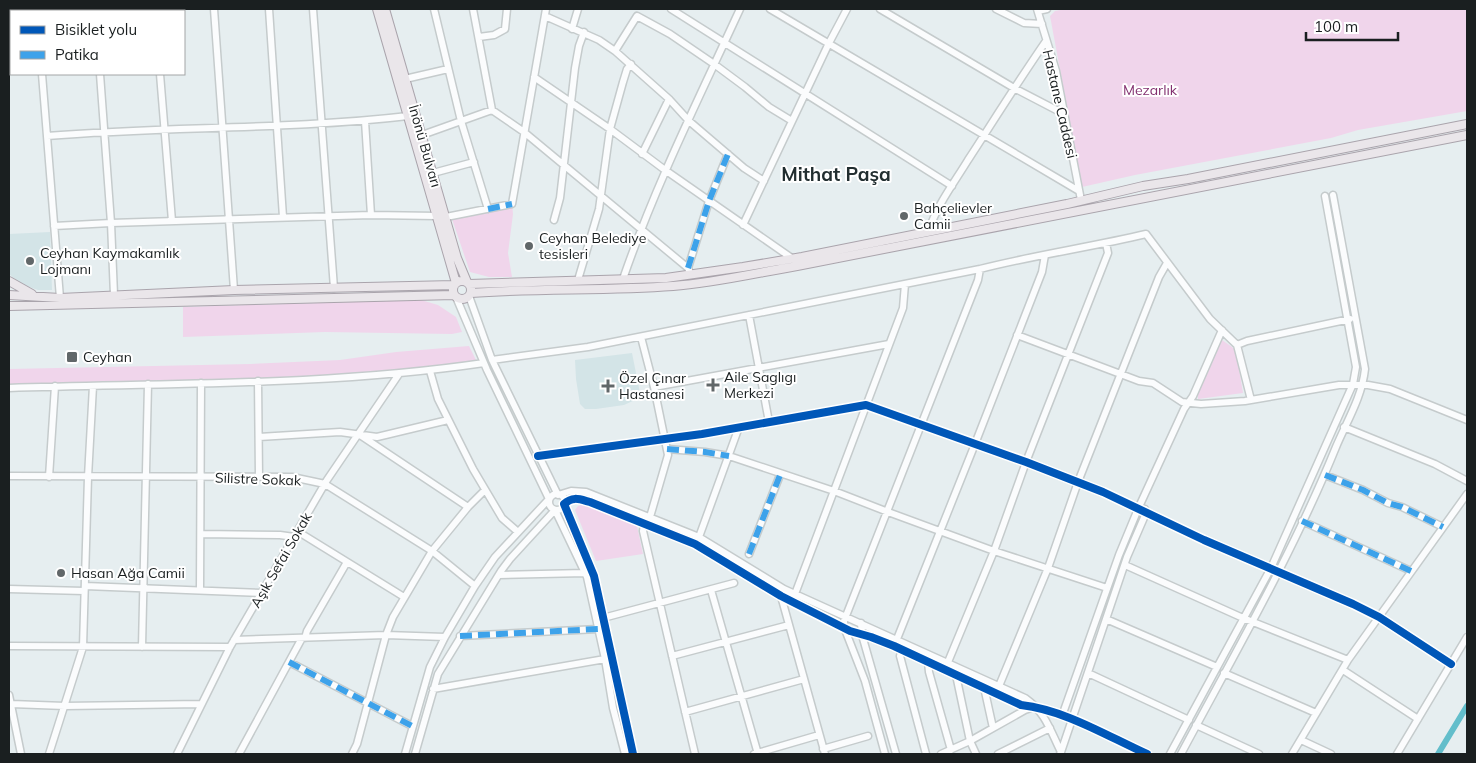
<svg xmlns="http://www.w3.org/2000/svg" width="1476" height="763" viewBox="0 0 1476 763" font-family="Mulish,sans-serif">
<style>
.built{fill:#d3e4e7}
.green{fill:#f0d5eb}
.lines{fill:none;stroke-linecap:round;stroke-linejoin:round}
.canal{stroke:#63becb;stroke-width:6}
.minor-casing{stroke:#c5cbcc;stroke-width:9}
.major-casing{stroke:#aaa4ac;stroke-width:10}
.minor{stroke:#fbfcfd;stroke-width:6}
.major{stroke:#eae6ea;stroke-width:8}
.quiet{stroke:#3da2ea;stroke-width:6;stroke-dasharray:12 6;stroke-linecap:butt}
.cycleway-casing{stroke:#fff;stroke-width:11}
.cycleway{stroke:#0057b8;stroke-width:8}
.poi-dot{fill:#616769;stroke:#fff;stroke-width:2}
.labels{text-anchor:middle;stroke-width:4;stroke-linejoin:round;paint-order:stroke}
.park-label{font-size:14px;fill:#82306f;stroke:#fff}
.street-label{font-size:14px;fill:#1a1f20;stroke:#fff}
.poi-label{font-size:14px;fill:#1a1f20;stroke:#fff;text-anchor:start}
.district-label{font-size:19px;font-weight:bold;fill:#222e30;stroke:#fff}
</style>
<rect width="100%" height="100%" fill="#e6eef0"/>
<!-- built -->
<path class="built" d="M50,232L52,290H38L21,284L9,274V234Z
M632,353L640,393L635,400L624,405L596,409H585L580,404L576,379L575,360Z"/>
<!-- green -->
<path class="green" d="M1065,9H1467V111L1358,130L1331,138L1135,175L1082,187L1050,16L1055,11Z
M512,204L513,214L508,253L512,277H489L470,272L452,219Z
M421,300L438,305L456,317L462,332L452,334L325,332L183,337V307Z
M1222,340L1232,347L1236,351L1243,393L1198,399V394Z
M469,346L477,362L475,365L297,380L9,388V369L250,364L340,360L396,352Z
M581,505L589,507L637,526L643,554L596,561L575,510L578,506Z"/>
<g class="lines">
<!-- canal -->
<path class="canal" d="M1438,754L1467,706"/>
<defs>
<path id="minor" d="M37,9V11
M95,9L96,11
M155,9V11
M214,9L234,290
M269,9L283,217
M313,9L334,288
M434,9L461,121L488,209
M473,9L492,110
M671,9L952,186
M770,9L1079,191
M880,9L1014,88L1064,114
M996,9L1024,23L1042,24
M1037,9L1056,71L1081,200
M1038,11L1047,9
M545,16L599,40L615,51L669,99L689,121L744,168L764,181
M572,29L578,9
M479,37L494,35L505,29L507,9
M615,51L637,16L670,34L714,64L745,87L769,107L792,121
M42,74L60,298
M100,74L111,223L114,295
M160,74L172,221
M534,77L610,129L665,170L793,259
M405,79L448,69
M365,121L371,215
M422,135L492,110L524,132L688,268L691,275
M47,136C167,126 288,130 408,116
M642,154L669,99
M433,173L474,162
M446,217L512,204L546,9
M554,220L560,198L575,68L579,46L584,32
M743,225L829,43L847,9
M54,226L111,223L371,215L437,216
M929,230C937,205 954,183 968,160C994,120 1019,80 1046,41
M688,268L709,201L728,154
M623,279C655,186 699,98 740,9
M578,280L599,209L610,129L623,82L627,69L631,64
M469,296L492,360L558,495L571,491L586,492L699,537L784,589L1025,698C1046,713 1050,730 1061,752L1060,754
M749,315L769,422
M1017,335L1139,381L1153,383L1182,402L1201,404L1245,401L1339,385H1368L1390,389L1467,420
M641,337L654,387L668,455L650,517
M1237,345L1247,341L1350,319
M492,360L588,347L980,269C1035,255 1091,247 1146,234L1210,319L1237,345L1251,400
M430,371L438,399L473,469L502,518L518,532
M258,381L259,477
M654,387L889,344
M9,388C167,383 327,386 484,363
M1344,427L1435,464L1467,481
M360,435L468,507
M259,437L340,432L377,437L448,420
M667,449L705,452L729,456L834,491L888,512L994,551L1107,588
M538,456L702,434L866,405L1026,462L1103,492L1204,540L1353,604L1379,617L1451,664
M1325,475L1363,490L1388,503L1402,507L1443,527
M9,476L292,477L325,484L432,551L475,586
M49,477L55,386
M549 502a8 8 0 1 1 16 0a8 8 0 1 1-16 0Z
M1302,521L1411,571
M644,524L643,531L695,754
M297,531L404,597
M201,534L280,535L294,537
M699,537L739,427
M749,554L780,475
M1125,565L1243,618L1348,660
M499,575L585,573
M85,586L262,593
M9,589L84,591
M200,590L201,383
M711,590L758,754
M795,594L903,308L905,284
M781,596L825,754
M603,618L734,583
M1106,619L1217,667
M861,623L862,635L896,754
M460,636L598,629
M305,638L307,631L347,562
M897,639L975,444L1042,272L1045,255
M234,640L386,635L445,637
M9,646L230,647
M142,647L148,384
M902,650L900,656L926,754
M672,656L789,625
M289,662L412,726
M928,662L929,672L951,750
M948,662L994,551L1026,462L1108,253L1106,243
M1343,670L1418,719
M1088,673L1189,720
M1224,673L1316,713
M956,675L970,741L976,754
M999,686L1048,568L1078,482L1159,277L1167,263
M984,687L993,728
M433,689L605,659
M9,695L21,754
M11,704L65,706L201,704
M685,712L804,679
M1062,716L1119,555L1138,509L1184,409L1193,396L1222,330
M1196,725L1259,754
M1301,740L1331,754
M823,749L868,736
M1061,752L1127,557L1146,513L1145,509
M49,754L83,647L88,477L93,386
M177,754L230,647L327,480L399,374
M239,754L302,638
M352,754L357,744L386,635L393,617L432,551L468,507L485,490
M405,754L430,667L445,637L475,586L495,557L549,499L487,370L456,297
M415,754L438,674L501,571L510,559L555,510L587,577L605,659L613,708L625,754
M633,754L594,576L564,504C573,496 579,499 590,502L695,544L781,596L850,631L871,637L894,646L1021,705C1065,710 1107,736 1147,754
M754,754L819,735
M885,754L865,681L844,627V621L978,280L980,269
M941,754L970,741L1025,710L1031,708
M998,754L1050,728
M1170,754L1271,568L1353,384L1356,367L1325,196
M1181,754C1235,653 1293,553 1336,447C1347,421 1362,397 1365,369L1333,195
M1292,754L1348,660L1467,494
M1397,754L1467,637"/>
<path id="major" d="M377,9L456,283
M385,9L457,258L467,282
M453 290a9 9 0 1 1 18 0a9 9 0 1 1-18 0Z
M9,281L32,294
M469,284L666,278L743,267L802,257L1067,204L1143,186L1188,179L1467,124
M471,293C538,288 605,291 673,286C714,283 756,273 797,266L1467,135
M9,295L60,298L234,290L454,285
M9,306L454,295"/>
</defs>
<!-- minor casing -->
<use href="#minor" class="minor-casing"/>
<!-- major casing -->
<use href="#major" class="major-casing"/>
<!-- minor -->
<use href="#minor" class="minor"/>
<!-- major -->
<use href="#major" class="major"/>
<!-- quiet -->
<path class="quiet" d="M488,209L512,204
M688,268L709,201L728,154
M667,449L705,452L729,456
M1325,475L1363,490L1388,503L1402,507L1443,527
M1302,521L1411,571
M749,554L780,475
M460,636L598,629
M289,662L412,726"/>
<defs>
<path id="cycleway" d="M538,456L702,434L866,405L1026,462L1103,492L1204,540L1353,604L1379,617L1451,664
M633,754L594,576L564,504C573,496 579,499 590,502L695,544L781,596L850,631L871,637L894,646L1021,705C1065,710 1107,736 1147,754"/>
</defs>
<!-- cycleway casing -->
<use href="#cycleway" class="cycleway-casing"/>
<!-- cycleway -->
<use href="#cycleway" class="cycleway"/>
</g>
<!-- markers -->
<g class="poi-dot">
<circle cx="904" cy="216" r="5"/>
<circle cx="529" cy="246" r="5"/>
<circle cx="30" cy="261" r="5"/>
<rect x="66" y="351" width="12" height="12" rx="2.5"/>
<path d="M710.5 377.5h5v5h5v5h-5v5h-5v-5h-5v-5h5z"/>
<path d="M605.5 378.5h5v5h5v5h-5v5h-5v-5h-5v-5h5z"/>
<circle cx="61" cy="573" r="5"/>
</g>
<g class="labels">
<!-- park labels -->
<g class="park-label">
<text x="1150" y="95">Mezarlık</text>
</g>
<!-- street labels -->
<g class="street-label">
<text transform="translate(1060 104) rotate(77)" y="5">Hastane Caddesi</text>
<text transform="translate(425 146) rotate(74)" y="5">İnönü Bulvarı</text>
<text transform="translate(258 479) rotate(2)" y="5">Silistre Sokak</text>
<text transform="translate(281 560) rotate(-60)" y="5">Aşık Sefai Sokak</text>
</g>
<!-- poi labels -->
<g class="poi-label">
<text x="914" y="213">Bahçelievler<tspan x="914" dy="16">Camii</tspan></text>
<text x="539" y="243">Ceyhan Belediye<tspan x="539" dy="16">tesisleri</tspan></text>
<text x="40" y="258">Ceyhan Kaymakamlık<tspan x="40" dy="16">Lojmanı</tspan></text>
<text x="83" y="362">Ceyhan</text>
<text x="724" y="382">Aile Saglıgı<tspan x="724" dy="16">Merkezi</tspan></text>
<text x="619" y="383">Özel Çınar<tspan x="619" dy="16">Hastanesi</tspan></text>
<text x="71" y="578">Hasan Ağa Camii</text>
</g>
<!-- district labels -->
<g class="district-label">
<text x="836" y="181">Mithat Paşa</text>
</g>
</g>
<!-- border -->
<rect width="1476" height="763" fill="none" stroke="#1a1f20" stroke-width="20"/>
<!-- legend -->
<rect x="10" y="10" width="175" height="65" fill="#ffffff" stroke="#a3a5a6"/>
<rect x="20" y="26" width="25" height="8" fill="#0057b8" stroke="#a3a5a6"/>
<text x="55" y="35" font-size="15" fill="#1a1f20">Bisiklet yolu</text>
<rect x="20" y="51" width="25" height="8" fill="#3da2ea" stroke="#a3a5a6"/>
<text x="55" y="60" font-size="15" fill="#1a1f20">Patika</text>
<!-- scale -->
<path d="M1306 32v8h92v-8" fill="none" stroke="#1a1f20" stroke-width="2.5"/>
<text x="1314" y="32" font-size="15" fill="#1a1f20" stroke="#ffffff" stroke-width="4" paint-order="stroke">100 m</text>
</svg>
